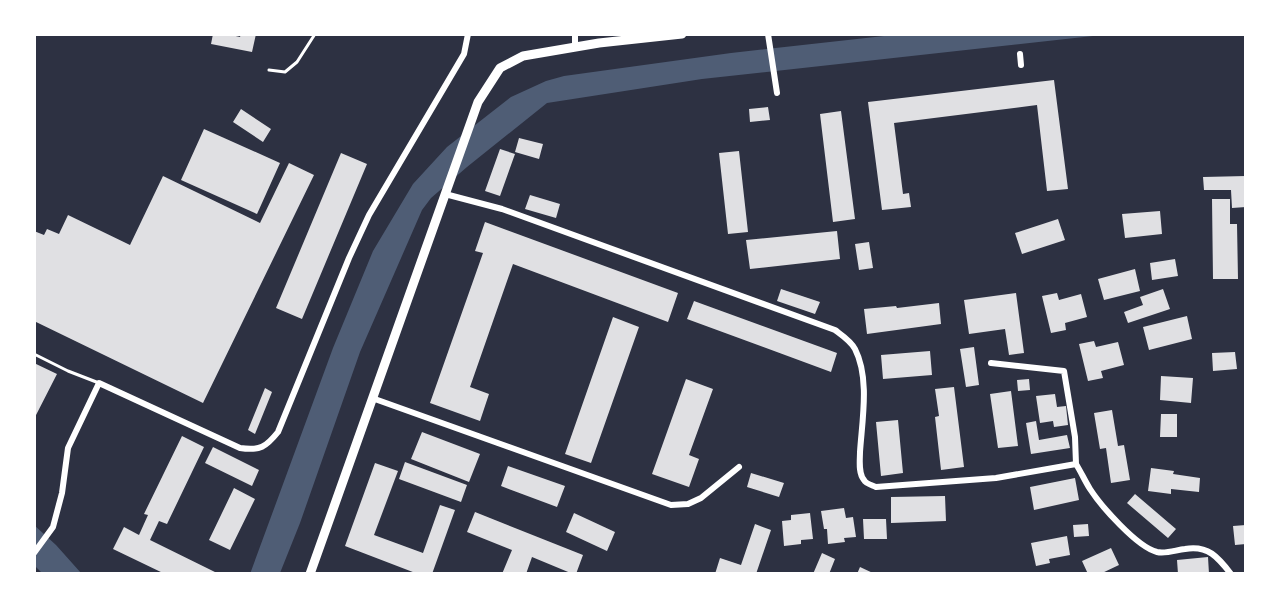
<svg xmlns="http://www.w3.org/2000/svg" width="1280" height="608" viewBox="0 0 1280 608" font-family="'Public Sans',sans-serif">
<style>
.water{fill:#4f5d75}
.building{fill:#e0e0e3}
.lines{fill:none;stroke-linecap:round;stroke-linejoin:round}
.service{stroke:#fff;stroke-width:3}
.minor{stroke:#fff;stroke-width:6}
.secondary{stroke:#fff;stroke-width:9}
</style>
<rect width="100%" height="100%" fill="#2d3142"/>
<!-- water -->
<path class="water" d="M893,35H1102L702,79L547,103L467,167L431,198L422,210L360,352L300,523L280,573L250,574L333,348L373,251L413,184L447,147L511,97L546,81L564,76L731,53Z
M34,525L56,545L81,573H42L35,566Z"/>
<!-- building -->
<path class="building" d="M213,34H227L240,37L241,34H256L252,52L211,44Z
M1054,80L1068,189L1047,191L1037,105L894,123L903,194L909,193L911,207L882,210L868,102Z
M768,107L770,120L750,122L749,109Z
M241,109L271,129L263,142L233,122Z
M841,111L855,219L833,222L820,114Z
M204,129L280,163L257,214L181,180Z
M519,138L543,144L539,159L515,152Z
M500,149L515,154L500,196L485,191Z
M739,151L748,232L728,234L719,153Z
M341,153L367,164L302,319L276,308Z
M289,163L314,175L203,403L34,321V231L44,235L47,229L59,234L68,215L130,245L163,176L260,223Z
M1246,176V207L1232,208L1231,190H1204L1203,177Z
M530,195L560,204L556,218L525,209Z
M1212,199H1230V224H1237L1238,279H1213Z
M1160,211L1162,234L1125,238L1122,214Z
M1058,219L1065,240L1022,254L1015,233Z
M485,222L678,293L668,322L513,264L470,387L489,394L480,421L430,403L483,253L475,251Z
M837,231L840,259L750,269L746,240Z
M869,242L873,268L859,270L855,244Z
M1175,259L1178,276L1152,280L1150,263Z
M1135,269L1140,291L1104,300L1098,279Z
M781,289L820,302L815,314L777,301Z
M1163,289L1170,309L1128,323L1124,312L1143,305L1140,297Z
M1016,293L1024,353L1009,355L1005,329L969,334L964,300Z
M1057,293L1059,300L1081,294L1087,317L1065,323L1066,330L1051,333L1042,296Z
M694,301L837,353L831,372L687,319Z
M939,303L941,324L867,334L864,309L896,306L897,308Z
M1187,316L1192,339L1149,350L1143,327Z
M613,317L639,327L591,463L565,454Z
M1094,341L1096,347L1118,342L1124,365L1101,371L1103,378L1088,381L1079,344Z
M974,347L979,385L966,387L960,349Z
M930,351L932,375L883,379L881,355Z
M1235,352L1237,369L1213,371L1212,353Z
M34,363L57,374L34,419Z
M1161,376L1193,378L1191,403L1160,400Z
M686,379L713,389L689,455L699,459L689,487L652,474Z
M1029,379L1030,390L1018,391L1017,380Z
M954,387L964,467L941,470L935,417L939,416L935,389Z
M265,388L272,392L255,434L248,430Z
M1011,391L1018,446L998,448L990,394Z
M1055,394L1057,407L1066,406L1068,425L1054,427L1053,421L1040,423L1036,396Z
M1112,410L1118,446L1124,445L1130,480L1111,483L1106,448L1100,449L1094,413Z
M1161,414H1177V437H1160Z
M898,420L903,473L881,476L876,422Z
M1036,421L1039,440L1067,435L1070,448L1031,454L1026,423Z
M422,432L480,454L469,482L411,459Z
M182,436L204,447L167,524L159,521L150,540L219,574H165L113,549L124,527L139,535L148,515L144,514Z
M213,447L259,470L252,486L205,463Z
M405,462L467,485L461,502L399,479Z
M375,463L398,471L374,535L423,553L440,505L455,510L432,574H418L345,546Z
M508,466L565,486L557,507L501,486Z
M1151,468L1174,471L1173,474L1200,478L1199,492L1171,489V494L1148,491Z
M751,473L784,483L779,497L747,487Z
M1075,478L1079,500L1034,510L1030,487Z
M234,488L255,499L230,550L209,540Z
M1135,494L1176,529L1168,538L1127,503Z
M945,496L946,521L891,523V497Z
M844,508L846,518L853,517L856,537L844,538L845,542L828,544L827,529H824L821,511Z
M475,512L583,555L576,574H573L532,557L526,574H502L512,550L467,532Z
M574,513L615,532L607,551L566,532Z
M810,513L813,539L801,540V544L784,546L782,521L791,520V515Z
M863,519H886L887,539H864Z
M755,524L771,530L756,574H715L720,558L741,565Z
M1088,524L1089,536L1074,537L1073,525Z
M1246,525V544L1235,545L1233,526Z
M1067,536L1070,555L1049,559L1050,563L1036,566L1031,543Z
M1111,548L1119,565L1100,574H1088L1082,561Z
M822,553L835,559L829,574H813Z
M1208,557L1209,574H1178L1177,560Z
M860,567L875,574H857Z"/>
<g class="lines">
<!-- service -->
<path class="service" d="M269,70L285,72L297,62L315,34
M34,354L68,371L99,383"/>
<!-- minor -->
<path class="minor" d="M575,34V47
M768,34L777,93
M1020,54L1021,65
M445,194L502,209L835,330C843,336 851,341 855,349C870,378 862,421 860,452C860,460 858,473 864,480C866,484 872,485 876,487L996,478L1076,464C1081,472 1085,481 1090,489C1101,506 1137,547 1157,552C1166,554 1176,550 1185,549C1208,545 1218,557 1231,574
M991,363L1064,371L1075,437L1076,464
M372,398L671,505L688,504L701,498L739,467
M34,553L53,527L62,493L68,448L99,383L240,448C260,451 266,447 278,432L349,258L369,215L464,54L468,34"/>
<!-- secondary -->
<path class="secondary" d="M310,574L478,102L500,68L523,56L599,43L682,34"/>
</g>
<!-- border -->
<rect width="1280" height="608" fill="none" stroke="#ffffff" stroke-width="72"/>
</svg>
